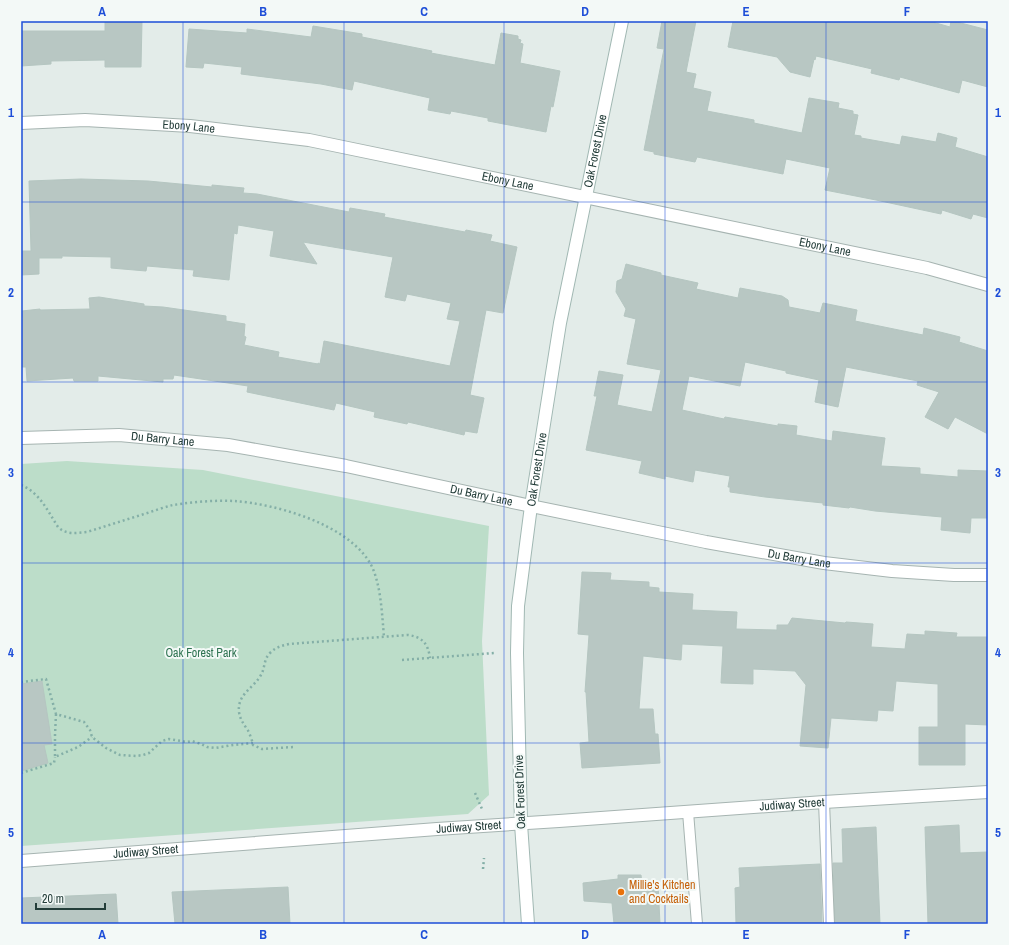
<svg xmlns="http://www.w3.org/2000/svg" width="1009" height="945" viewBox="0 0 1009 945" font-family="'Archivo Narrow',sans-serif">
<style>
.green{fill:#bcddc9}
.building{fill:#b8c7c3;stroke:#b5c6c1}
.lines{fill:none;stroke-linecap:round;stroke-linejoin:round}
.lane-casing{stroke:#a6b4b1;stroke-width:12}
.street-casing{stroke:#a6b4b1;stroke-width:14}
.secondary-casing{stroke:#a1b8b3;stroke-width:14}
.path{stroke:#84afa7;stroke-width:2.5;stroke-dasharray:2 3;stroke-linecap:butt}
.lane{stroke:#fff;stroke-width:10}
.street{stroke:#fff;stroke-width:12}
.secondary{stroke:#fff;stroke-width:12}
.grid{fill:none;stroke:#1d4ed8;stroke-width:1;stroke-opacity:0.55}
.food-dot{fill:#e8710a;stroke:#f3f9f7;stroke-width:1.5}
.labels{text-anchor:middle;stroke-width:4;stroke-linejoin:round;paint-order:stroke}
.street-label{font-size:12px;fill:#233d39;stroke:#f3f9f7}
.park-label{font-size:12px;fill:#2e7351;stroke:#f3f9f7}
.food-label{font-size:12px;fill:#c56008;stroke:#f3f9f7;text-anchor:start}
.neatline{fill:none;stroke:#1d4ed8;stroke-width:1.5}
.grid-label{font-size:13px;text-anchor:middle;font-weight:bold;fill:#1d4ed8}
</style>
<rect width="100%" height="100%" fill="#e3ece9"/>
<!-- green -->
<path class="green" d="M67,461L203,470L489,526L482,641L489,795L468,814L21,846V464Z"/>
<!-- building -->
<path class="building" d="M105,21H142L141,67H105V60L51,61V64L21,66V31H105Z
M662,21H696L686,72L696,74L693,88L711,92L707,111L754,120V123L802,133L809,98L839,103L838,108L853,111V114L858,115L854,135L861,136V138L900,145L902,136L936,142L938,133L957,138L955,147L988,157V218L973,214L971,219L942,210L941,214L876,200L825,190L830,168L786,159L783,174L697,157L695,162L654,154V152L644,150L664,49L657,48Z
M733,21H929L950,27L951,21H953L988,30V87L962,80L959,93L900,77L899,80L871,73L872,69L816,56L815,60L814,59L810,77L790,72L777,57L728,47Z
M313,26L362,34V37L432,51L431,53L495,65L501,33L518,36V39L521,40L520,43L523,44L520,63L560,71L553,107L551,106L546,132L488,121V118L451,111L450,114L428,110L430,98L354,81L352,90L321,84L241,74L242,67L204,63L203,68L186,67L189,29L247,33V29L311,37Z
M81,179L148,181L212,187V185L244,188L243,193L257,194L349,212L350,208L385,214L384,217L465,232L466,230L492,235L490,241L517,247L503,313L486,310L470,395L484,398L477,433L465,431L464,435L408,422L407,424L374,417L375,412L336,403L334,410L247,392L248,386L174,375L173,379H163V382L98,376V381H74L73,378L27,381L26,367H21V320H23L22,311L40,309V310L90,309L89,298L99,297L144,304V306L163,307L226,316V321L245,324L244,336L246,337L244,345L279,352L278,357L318,364V363L320,364L324,341L450,366L460,321L447,319L451,303L407,294L405,301L385,297L393,257L303,242L317,264L270,256L274,231L238,225L237,234L234,233L229,280L193,276L194,270L147,266L146,271L111,268V257L62,256V258H39V274L21,275V251H31L29,181Z
M626,264L661,273V275L698,283L696,289L738,298L740,288L782,296L788,300L789,307L820,313L823,303L857,310L855,321L923,335L924,328L960,337L959,342L988,351V434L955,417L948,429L925,417L939,392L917,385L918,381L846,367L838,407L815,402L819,380L786,373V371L745,362L740,386L689,376L682,410L724,419L725,417L778,426V424L797,426L796,435L832,441L833,431L885,438L881,466L920,468V474L958,477V470L988,471V518H971L970,533L941,530L942,517L875,511L850,507L849,508L823,505V503L765,497L730,492V487H728L730,476L695,470L693,482L665,476V479L639,473L642,461L586,450L597,396H594L599,371L623,375L617,405L652,412L661,370L627,364L636,319L624,316L626,309L616,292L617,281L622,279Z
M582,572L611,573L610,580L649,582V587L659,588V592L693,594L692,610L737,612L736,629L777,630V625H788L792,618L845,623L846,622L873,624L871,647L905,649L907,634L925,635V631L957,633L956,637H988V725L965,724V765H919V727H938V684L896,681L893,711L878,710L877,721L831,718L828,748L800,746L806,685L795,671L753,669V684L721,683L723,646L682,644L681,660L643,656L639,709H653L655,734H658L660,763L582,768L580,743L589,742L586,692H585L589,635L578,634Z
M42,681L52,744L44,745L48,763L21,771V684Z
M959,825L960,853L988,852V924H928L925,827Z
M876,827L880,924H835L833,863H843L842,829Z
M820,864L822,924H736L735,888L740,887L739,868Z
M618,875H641L642,884L658,883L660,924H614L612,903L584,901L583,883L618,879Z
M288,887L290,924H175L172,892Z
M116,894L118,924H21V898Z"/>
<g class="lines">
<defs>
<path id="lane" d="M824,802L829,924
M688,812L697,924"/>
<g id="street">
<path id="s1" d="M21,123L85,120L190,126L309,140L927,268L988,285"/>
<path id="s2" d="M21,438L119,435L228,445L346,466L531,506L706,542L824,563L892,571L954,575H988"/>
<path id="s3" d="M21,861L437,829L559,821L824,802L988,792"/>
</g>
<g id="secondary">
<path id="s4" d="M528,924L521,824L517,653L518,606L531,506L560,323L622,21"/>
</g>
</defs>
<!-- lane casing -->
<use href="#lane" class="lane-casing"/>
<!-- street casing -->
<use href="#street" class="street-casing"/>
<!-- secondary casing -->
<use href="#secondary" class="secondary-casing"/>
<!-- path -->
<path class="path" d="M21,485C40,493 47,510 58,527C66,535 76,533 87,532C106,526 125,520 144,514C154,511 164,507 173,505C193,502 214,500 234,501C276,504 347,524 370,563C381,582 382,615 384,637
M402,660L495,653
M21,682L46,679L56,714L84,722L90,730L92,737L106,748L120,755L136,756L143,755L149,753L162,741L169,739L187,742L192,741L201,744L207,747L215,748L233,745L253,743
M56,714L55,735V757L78,747L92,737
M293,747L262,749L253,745V743C251,739 250,733 247,729C243,723 240,719 239,712C237,693 255,688 262,673C265,666 264,659 270,653C276,647 281,646 289,644L408,635C423,637 428,644 430,658
M21,773L54,763L55,757
M475,793L482,809
M483,869L484,858"/>
<!-- lane -->
<use href="#lane" class="lane"/>
<!-- street -->
<use href="#street" class="street"/>
<!-- secondary -->
<use href="#secondary" class="secondary"/>
</g>
<!-- grid -->
<path class="grid" d="M183,21V924M344,21V924M504,21V924M665,21V924M826,21V924M21,202H988M21,382H988M21,563H988M21,743H988"/>
<!-- markers -->
<circle class="food-dot" cx="621" cy="892" r="4"/>
<g class="labels">
<!-- street labels -->
<g class="street-label">
<text dy="4" stroke="none"><textPath href="#s1" startOffset="168">Ebony Lane</textPath></text>
<text dy="4" stroke="none"><textPath href="#s4" startOffset="780">Oak Forest Drive</textPath></text>
<text dy="4" stroke="none"><textPath href="#s1" startOffset="492">Ebony Lane</textPath></text>
<text dy="4" stroke="none"><textPath href="#s1" startOffset="816">Ebony Lane</textPath></text>
<text dy="4" stroke="none"><textPath href="#s2" startOffset="142">Du Barry Lane</textPath></text>
<text dy="4" stroke="none"><textPath href="#s4" startOffset="456">Oak Forest Drive</textPath></text>
<text dy="4" stroke="none"><textPath href="#s2" startOffset="466">Du Barry Lane</textPath></text>
<text dy="4" stroke="none"><textPath href="#s2" startOffset="790">Du Barry Lane</textPath></text>
<text transform="translate(520 792) rotate(-92)" y="4">Oak Forest Drive</text>
<text dy="4" stroke="none"><textPath href="#s3" startOffset="773">Judiway Street</textPath></text>
<text dy="4" stroke="none"><textPath href="#s3" startOffset="449">Judiway Street</textPath></text>
<text dy="4" stroke="none"><textPath href="#s3" startOffset="125">Judiway Street</textPath></text>
</g>
<!-- park labels -->
<g class="park-label">
<text x="201" y="657">Oak Forest Park</text>
</g>
<!-- food labels -->
<g class="food-label">
<text x="629" y="889">Millie's Kitchen<tspan x="629" dy="14">and Cocktails</tspan></text>
</g>
</g>
<!-- border -->
<rect width="1009" height="945" fill="none" stroke="#f3f9f7" stroke-width="44"/>
<!-- scale -->
<path d="M36 903v6h69v-6" fill="none" stroke="#233d39" stroke-width="2"/>
<text x="42" y="903" font-size="12" fill="#233d39" stroke="#f3f9f7" stroke-width="3" paint-order="stroke">20 m</text>
<rect x="22" y="22" width="965" height="901" class="neatline"/>
<g class="grid-label">
<text x="102" y="16">A</text>
<text x="263" y="16">B</text>
<text x="424" y="16">C</text>
<text x="585" y="16">D</text>
<text x="746" y="16">E</text>
<text x="907" y="16">F</text>
<text x="11" y="117">1</text>
<text x="998" y="117">1</text>
<text x="11" y="297">2</text>
<text x="998" y="297">2</text>
<text x="11" y="477">3</text>
<text x="998" y="477">3</text>
<text x="11" y="657">4</text>
<text x="998" y="657">4</text>
<text x="11" y="837">5</text>
<text x="998" y="837">5</text>
<text x="102" y="939">A</text>
<text x="263" y="939">B</text>
<text x="424" y="939">C</text>
<text x="585" y="939">D</text>
<text x="746" y="939">E</text>
<text x="907" y="939">F</text>
</g>
</svg>
